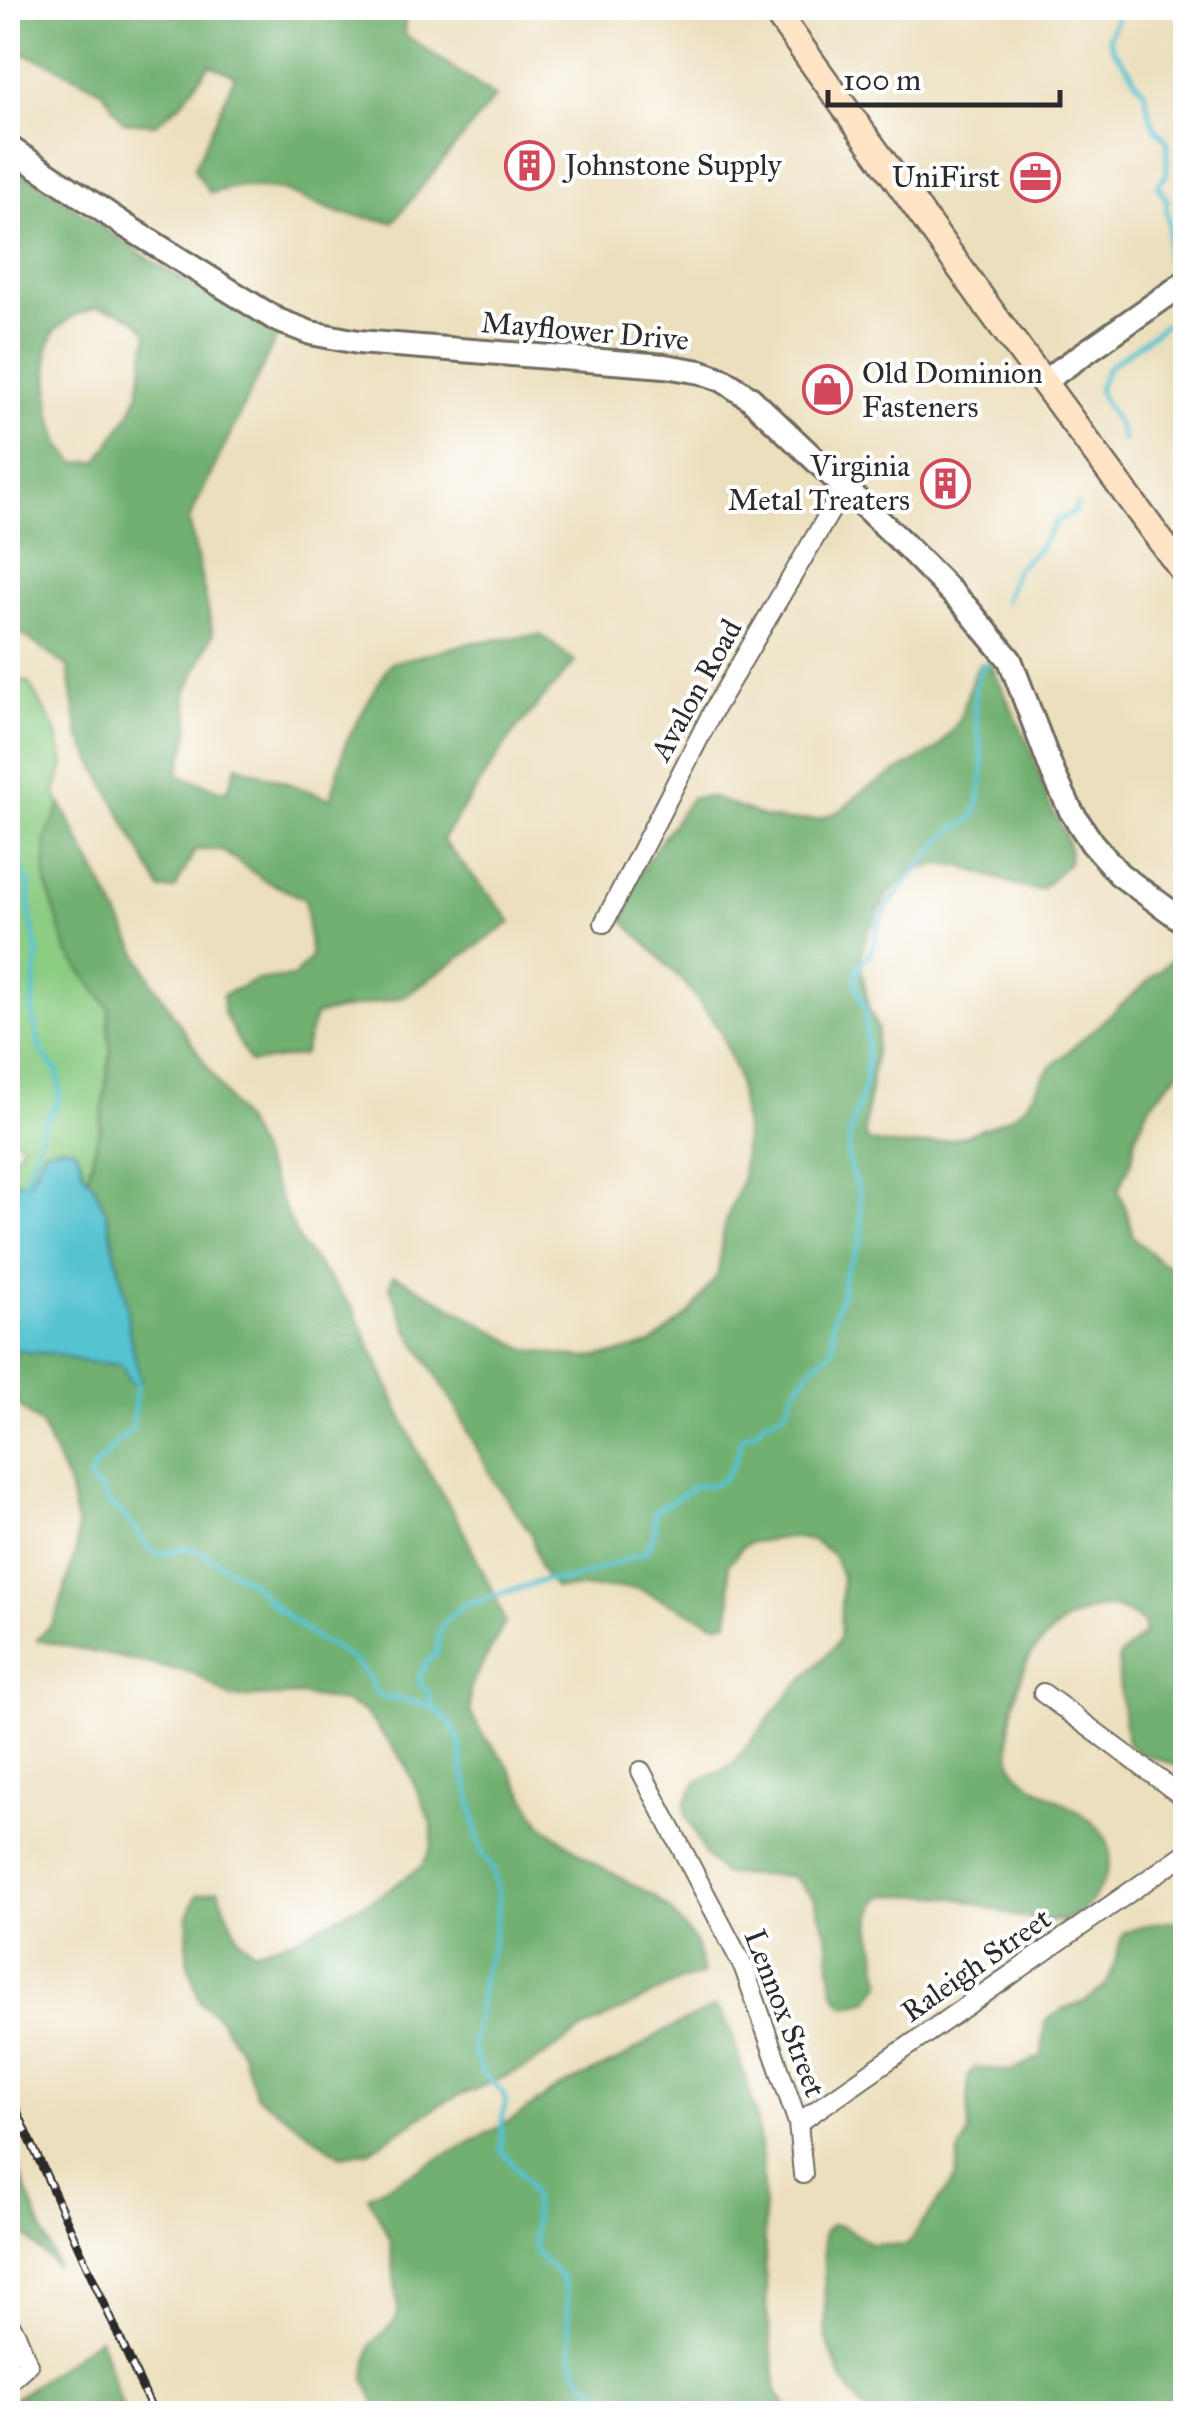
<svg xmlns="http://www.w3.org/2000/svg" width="1193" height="2421" viewBox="0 0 1193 2421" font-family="'IM FELL Great Primer',serif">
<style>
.green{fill:#8ccc83;stroke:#5c7c57;stroke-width:2.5}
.forest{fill:#71b071;stroke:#4e6e4e;stroke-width:2.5;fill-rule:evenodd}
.water{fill:#57c3d1;stroke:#41777e;stroke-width:2.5}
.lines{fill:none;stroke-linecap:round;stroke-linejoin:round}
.stream{stroke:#57c3d1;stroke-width:5}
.minor-casing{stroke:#6f6a5e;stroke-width:22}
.tertiary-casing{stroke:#6f6a5e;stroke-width:28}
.secondary-casing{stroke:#6f6a5e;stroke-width:30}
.minor{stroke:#fff;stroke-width:18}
.tertiary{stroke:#fff;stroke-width:22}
.secondary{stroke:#ffe4c6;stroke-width:25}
.rail-casing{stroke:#2b2b2b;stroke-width:9}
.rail{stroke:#fff;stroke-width:5;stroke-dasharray:15;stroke-linecap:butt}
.labels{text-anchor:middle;stroke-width:8;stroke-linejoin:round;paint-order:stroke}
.poi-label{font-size:30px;fill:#2b2b2b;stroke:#fff;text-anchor:start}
.street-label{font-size:30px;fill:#2b2b2b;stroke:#fff}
</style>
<rect width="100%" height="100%" fill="#fff"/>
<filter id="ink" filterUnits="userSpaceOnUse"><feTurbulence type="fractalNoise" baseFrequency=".01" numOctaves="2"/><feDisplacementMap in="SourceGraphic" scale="20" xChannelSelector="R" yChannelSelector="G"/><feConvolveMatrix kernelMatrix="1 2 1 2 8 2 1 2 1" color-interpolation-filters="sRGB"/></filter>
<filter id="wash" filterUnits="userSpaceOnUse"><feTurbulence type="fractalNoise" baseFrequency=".0048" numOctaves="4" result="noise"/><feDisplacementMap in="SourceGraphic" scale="40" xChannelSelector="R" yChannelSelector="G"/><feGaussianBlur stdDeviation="2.25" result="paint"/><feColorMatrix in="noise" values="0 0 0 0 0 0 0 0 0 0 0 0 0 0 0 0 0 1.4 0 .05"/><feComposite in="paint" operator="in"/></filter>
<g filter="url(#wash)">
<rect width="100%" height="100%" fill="#ecdfbd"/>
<!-- green -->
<path class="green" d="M8,680L28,682L55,729L64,763L55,793L61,804L45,841L67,951L109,1008V1039L111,1050L100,1128L87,1179L80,1159L64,1146L44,1150L29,1184L15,1180L8,1181V1161L19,1152L22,1144L8,1133Z"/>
<!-- forest -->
<path class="forest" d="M8,8H406L404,34L495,97L393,222L339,213L283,190L240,186L210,193L194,169L235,76L210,64L183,101L156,124L123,122L103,91L45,61L8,49Z
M8,162L158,265L278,334L189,520L213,634L186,693L190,728L178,775L227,792L237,765L331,799L346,742L390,663L475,642L541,635L575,662L514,732L442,840L512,922L403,997L315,1015L303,1055L250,1063L223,1012V995L256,980L293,977L311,957L305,899L264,880L221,850H195L175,889L161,890L79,735L68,667L15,629L8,613ZM96,307C120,311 133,314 148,333L139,391L130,413L98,461L76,463L60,445L50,410L47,351L55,330L73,316Z
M980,664L991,665L1030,748L1048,802L1064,832L1070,853L1067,864L1041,889H1029L961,866L938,864L914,870L888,894L866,936L860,959L869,1010L878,1030L864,1132L868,1142C913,1150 945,1145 987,1127C1002,1121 1015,1116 1026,1104C1037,1093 1040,1076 1052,1066C1096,1027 1140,989 1184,949L1185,950V1064L1148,1108L1135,1138L1132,1160L1118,1191L1126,1209L1133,1237L1159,1261L1185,1275V1769L1136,1751L1127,1743L1119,1681V1657L1144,1634V1623C1120,1606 1110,1603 1081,1614C1062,1621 1041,1640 1030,1657C1016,1679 999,1753 1018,1773C1045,1802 1127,1818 1107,1871C1103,1883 1094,1900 1084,1909C1054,1938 995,1907 961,1899C937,1894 909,1896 885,1895L876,1902L871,1925L882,1982L869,2000L847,2006L838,1999L833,1989L827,1933L814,1898L792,1876L723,1874L706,1856L685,1813L686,1801L697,1782L733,1764L789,1694L834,1647L840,1637L842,1577L833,1555L814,1541L790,1537L752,1542L742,1547L728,1565L731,1600L728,1621L716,1624L637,1588H555L540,1569L531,1533L494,1481L454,1404L410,1333L390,1288L393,1276L404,1280L527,1350L583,1358L616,1354L651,1344L690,1313L718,1274L725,1223L742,1179L745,1134L737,1075L720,1030L683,981L623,920C626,882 669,831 691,798L711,797L763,817L785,821L819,819L840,811L866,789L937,749L959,721L974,674Z
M61,804L153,983L249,1131L301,1245L353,1308L421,1459L459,1522L497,1601L505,1623L470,1687V1711L481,1733L505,1761L541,1824L590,1861L654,1896L672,1912L695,1942L703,1974L682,1980L582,2030L526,2068L444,2102L369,2151L341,2156L256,2095L242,2053L217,2016L200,2002L187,1960L188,1915L197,1895L218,1890L239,1939L254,1951L298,1937L384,1893L422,1866L432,1846V1824L405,1763L364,1711L344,1702L300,1695L231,1698L194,1673L37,1640L53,1623L59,1609L76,1551L78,1529L69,1486L42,1426L8,1396V1348L34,1353H51L83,1362L119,1364L125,1371L130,1383L137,1384L140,1382L130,1338L125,1295L106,1212L93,1184L87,1179L100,1128L111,1051L109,1039V1008L67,951L46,882L45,841Z
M1185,1920L1186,2293L1183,2299L1186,2310L1185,2413H866L842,2380L826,2337L823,2233L831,2225L842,2226L871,2244L906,2246L956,2177L959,2154L969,2133L968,2076L975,2067L1010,2071L1042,2056L1045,2021L1064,2009L1085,2002L1104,1987L1110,1978L1123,1933L1155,1923Z
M714,2007L723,2015L732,2035L755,2111L762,2159L767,2312L777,2393L792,2413H380L365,2379L371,2344L396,2320L398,2308L390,2238L368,2196L512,2120L558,2088L622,2059L661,2033Z
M8,2144L57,2267L8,2218Z
M99,2338L124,2413H8V2404Z"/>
<!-- water -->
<path class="water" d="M64,1146L74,1148L80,1159L83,1171L93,1184L106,1212L125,1295L130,1338L141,1381L138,1384L130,1383L125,1371L119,1364L83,1362L51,1353H34L8,1348V1181L15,1180L29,1183L44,1150Z"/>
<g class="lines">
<!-- stream -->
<path class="stream" d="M1121,8L1109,37L1113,49L1130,70L1136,82L1145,92L1149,113L1156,130L1165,138L1168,145L1166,176L1157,186L1167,200C1165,210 1168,216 1169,226C1170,238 1165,247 1167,259
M1123,441C1120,422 1105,407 1098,389L1108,367L1165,325
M1005,601L1015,570L1038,549L1057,521L1074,512L1077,505
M8,801V812
M8,838L29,885L30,917L38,952L32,1013L41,1052L58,1072L59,1085L60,1099L44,1123L25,1184
M137,1383L132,1428L94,1467L89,1479L94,1487L101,1489L110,1505L124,1515L148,1547L157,1553H167L186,1547L201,1552L252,1583L275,1607L320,1641L330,1645L354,1661L368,1677L375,1691L382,1697L422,1703L440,1713L449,1723L460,1741L463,1772L469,1788L478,1839L483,1855L493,1869L499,1899L493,1943L481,1981L480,2003L473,2044L474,2054L482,2073L502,2091L506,2101L502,2121L501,2149C513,2166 529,2180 533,2201C536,2214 531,2245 537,2254C546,2268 560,2268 565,2289C571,2316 565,2357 583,2379C590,2387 600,2391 607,2398L609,2414
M432,1709L430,1693L419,1682C421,1668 426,1661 437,1653L439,1632L444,1622L462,1606L545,1580H570L646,1552L655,1530L654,1513C666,1501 682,1499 692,1486C700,1485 711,1486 718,1482C731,1475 741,1450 741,1437L757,1430L766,1419L774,1418L786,1410L795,1390L812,1366L831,1351L834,1340L832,1321L842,1292L844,1275L862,1239L859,1192L848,1161L850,1134L865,1083L867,1065L866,1014L855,979L860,964L869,954L875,941L877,926L890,903L922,862L954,829L975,817C978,801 983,785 983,768C982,743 966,693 980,671C982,667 988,662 992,660"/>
</g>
</g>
<g filter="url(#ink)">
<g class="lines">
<defs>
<path id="minor" d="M604,923L714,709L844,488
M1043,1693L1186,1799
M641,1771L744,1968L798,2123L803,2174
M798,2123L1186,1853
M8,2321L16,2334L28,2364L8,2382"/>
<path id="tertiary" d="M8,147L126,226L277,320L311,333L358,342L665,366L701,372L723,380L750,398L906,546L966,607L1010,660L1053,773L1071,811L1092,843L1119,874L1186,923
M1043,382L1186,282"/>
<path id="secondary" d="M773,8L993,314L1186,575"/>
</defs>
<!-- minor casing -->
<use href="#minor" class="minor-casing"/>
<!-- tertiary casing -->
<use href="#tertiary" class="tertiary-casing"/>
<!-- secondary casing -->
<use href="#secondary" class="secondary-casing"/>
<!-- minor -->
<use href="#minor" class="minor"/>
<!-- tertiary -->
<use href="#tertiary" class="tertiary"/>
<!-- secondary -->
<use href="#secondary" class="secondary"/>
<defs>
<path id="rail" d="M8,2091L154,2414"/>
</defs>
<!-- rail casing -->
<use href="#rail" class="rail-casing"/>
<!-- rail -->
<use href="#rail" class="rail"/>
</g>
</g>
<!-- icons -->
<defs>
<symbol id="building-ring" viewBox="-11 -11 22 22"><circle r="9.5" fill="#fff" stroke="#d1495b" stroke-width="1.5"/><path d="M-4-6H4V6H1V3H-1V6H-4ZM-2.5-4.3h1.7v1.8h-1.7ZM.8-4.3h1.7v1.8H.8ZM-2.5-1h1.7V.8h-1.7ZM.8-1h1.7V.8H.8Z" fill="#d1495b"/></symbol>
<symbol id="office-ring" viewBox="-11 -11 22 22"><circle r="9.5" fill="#fff" stroke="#d1495b" stroke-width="1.5"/><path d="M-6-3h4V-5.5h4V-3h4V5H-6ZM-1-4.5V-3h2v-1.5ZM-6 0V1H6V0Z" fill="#d1495b"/></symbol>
<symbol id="shop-ring" viewBox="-11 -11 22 22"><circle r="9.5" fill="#fff" stroke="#d1495b" stroke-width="1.5"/><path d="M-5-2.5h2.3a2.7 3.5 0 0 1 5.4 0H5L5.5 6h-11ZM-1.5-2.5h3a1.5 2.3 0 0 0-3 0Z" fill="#d1495b"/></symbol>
</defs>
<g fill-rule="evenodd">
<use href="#building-ring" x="502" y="138" width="55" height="55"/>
<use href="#office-ring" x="1008" y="150" width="55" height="55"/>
<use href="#shop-ring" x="800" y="362" width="55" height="55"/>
<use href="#building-ring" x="918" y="456" width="55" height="55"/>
</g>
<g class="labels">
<!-- poi labels -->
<g class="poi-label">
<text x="565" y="175">Johnstone Supply</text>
<text x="1000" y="187" text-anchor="end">UniFirst</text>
<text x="862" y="383">Old Dominion<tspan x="862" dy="34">Fasteners</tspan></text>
<text x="910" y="476" text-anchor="end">Virginia<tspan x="910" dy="34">Metal Treaters</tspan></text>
</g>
<!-- street labels -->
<g class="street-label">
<text transform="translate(585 331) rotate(5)" y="10">Mayflower Drive</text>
<text transform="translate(696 690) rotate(-61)" y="10">Avalon Road</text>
<text transform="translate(976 1965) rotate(-35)" y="10">Raleigh Street</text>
<text transform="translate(785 2013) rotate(69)" y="10">Lennox Street</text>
</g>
</g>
<!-- margin -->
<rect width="1193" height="2421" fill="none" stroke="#fff" stroke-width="40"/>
<!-- scale -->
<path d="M828 90v15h232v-15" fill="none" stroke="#2b2b2b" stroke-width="5"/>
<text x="843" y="90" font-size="30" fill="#2b2b2b" stroke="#ffffff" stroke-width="8" paint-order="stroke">100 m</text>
</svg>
